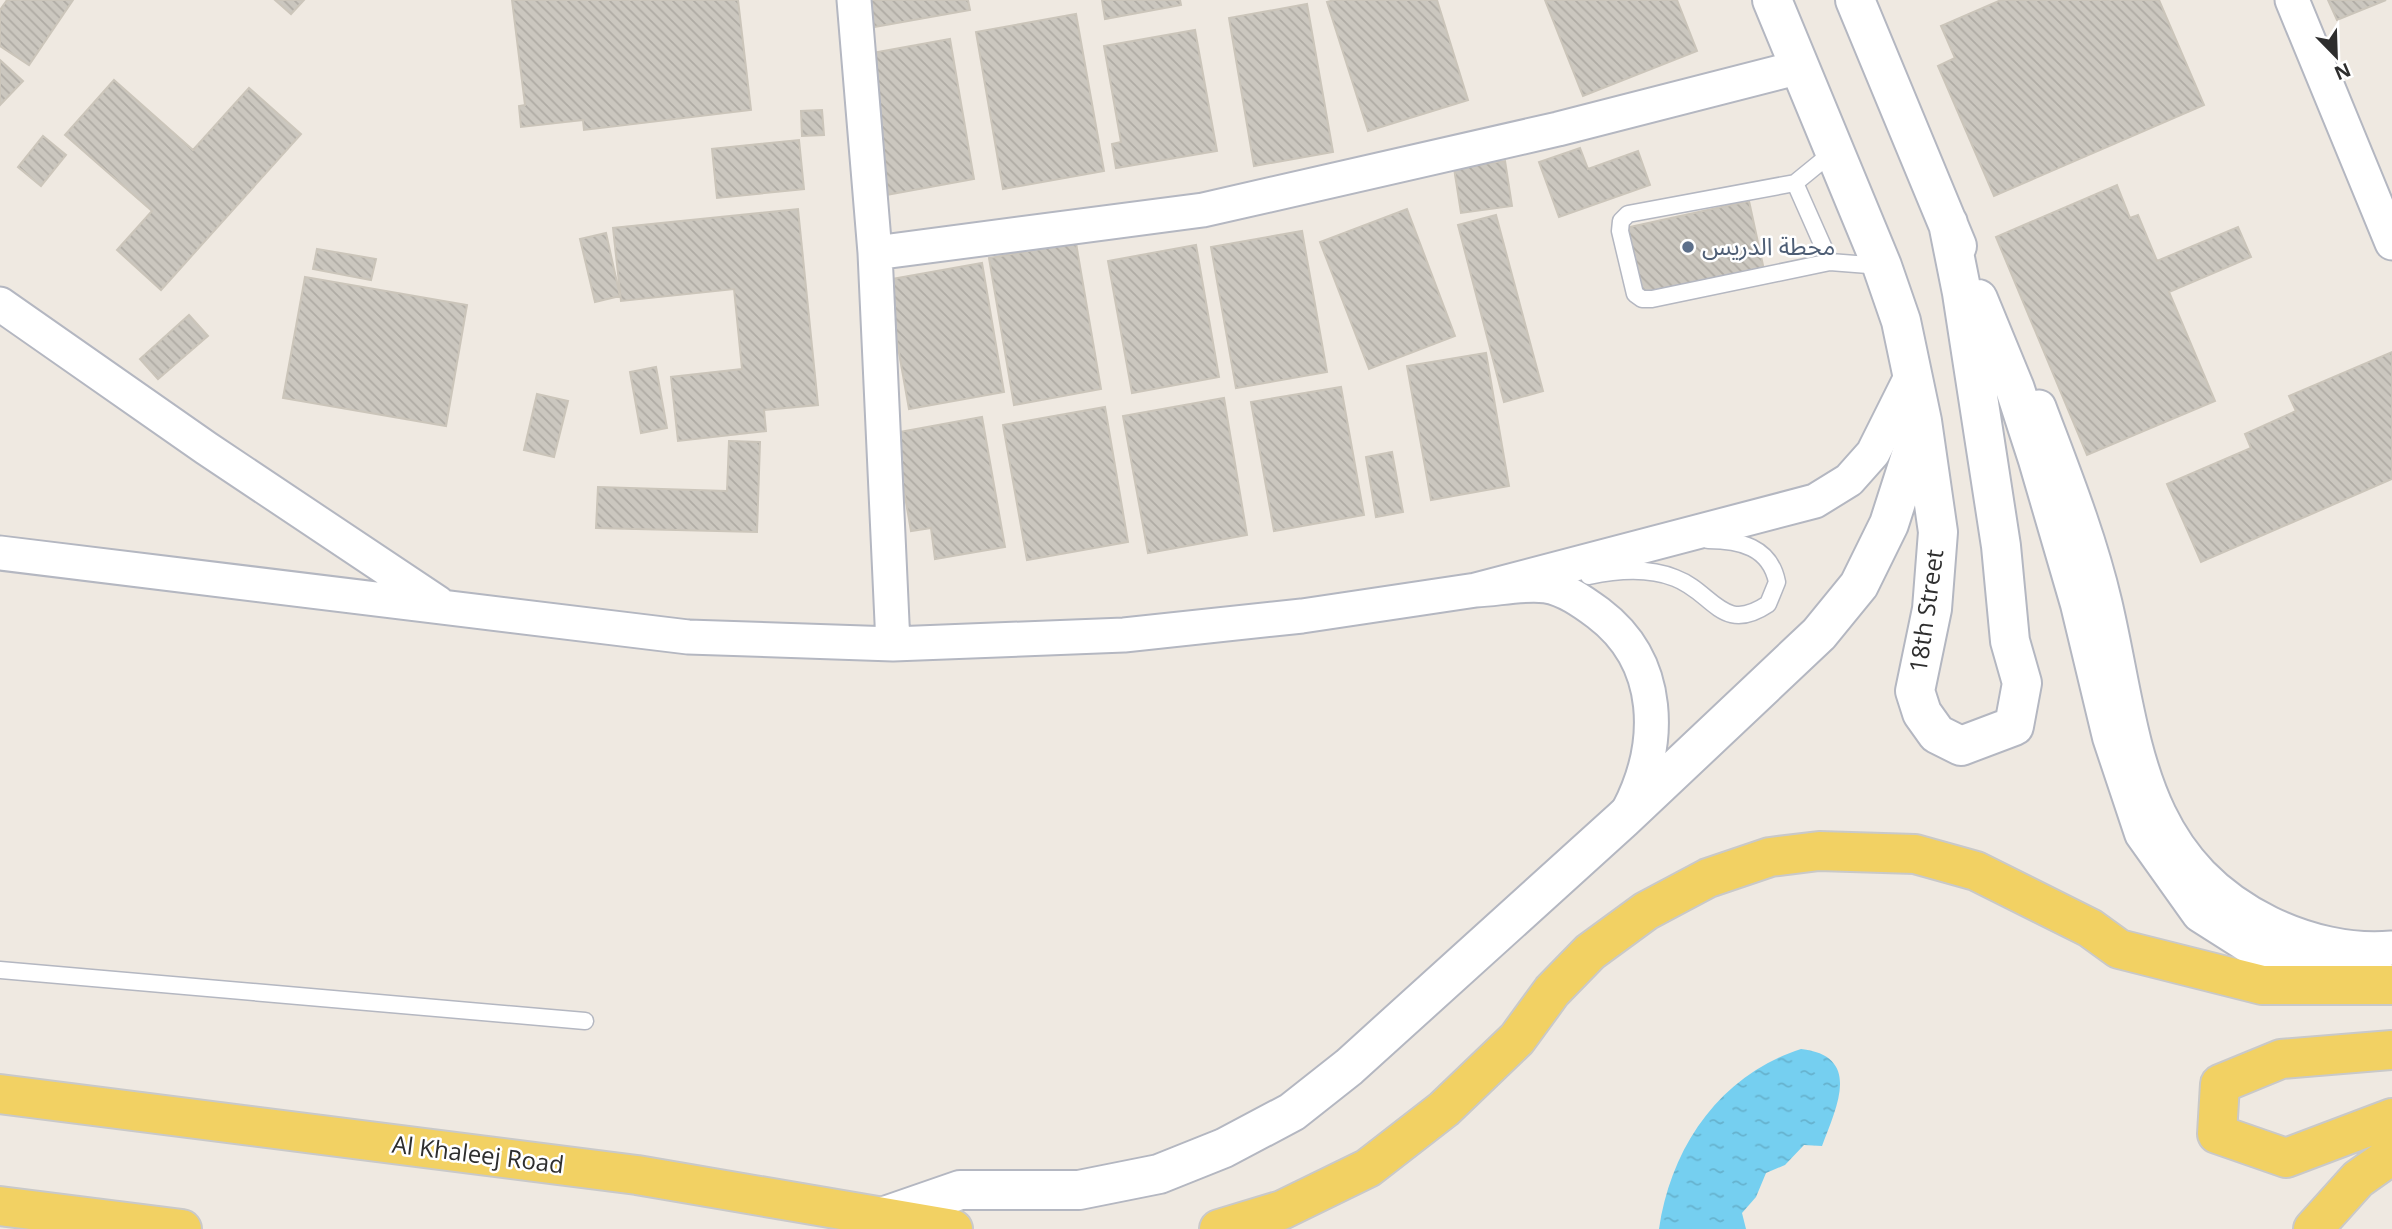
<svg xmlns="http://www.w3.org/2000/svg" width="2392" height="1229" viewBox="0 0 2392 1229" font-family="'Open Sans','Noto Sans Arabic',sans-serif">
<style>
.water{fill:url(#water-ripples)}
.building{fill:url(#building-back-hatch);stroke:#cbc5ba;stroke-width:2}
.lines{fill:none;stroke-linecap:round;stroke-linejoin:round}
.service-casing{stroke:#b4b7c1;stroke-width:19}
.minor-casing{stroke:#b4b7c1;stroke-width:37}
.tertiary-casing{stroke:#b4b7c1;stroke-width:42}
.primary-casing{stroke:#c9c9c9;stroke-width:42}
.service{stroke:#fff;stroke-width:16}
.minor{stroke:#fff;stroke-width:33}
.tertiary{stroke:#fff;stroke-width:38}
.primary{stroke:#f2d163;stroke-width:38}
.service-dot{fill:#5c6f8a;stroke:#fff;stroke-width:2.5}
.labels{text-anchor:middle;stroke-width:5;stroke-linejoin:round;paint-order:stroke}
.service-label{font-size:24px;fill:#4e5e75;stroke:#fff;text-anchor:start}
.street-label{font-size:24px;fill:#2e2e2e;stroke:#fff}
</style>
<defs>
<pattern id="water-ripples" width="26" height="14" patternUnits="userSpaceOnUse" patternTransform="scale(1.75)"><rect width="26" height="14" fill="#75cff0"/><path d="M2 4q2-2 4 0t4 0M15 11q2-2 4 0t4 0" fill="none" stroke="#66b2ce"/></pattern>
<pattern id="building-back-hatch" width="6" height="6" patternUnits="userSpaceOnUse" patternTransform="scale(1.75)"><rect width="6" height="6" fill="#cbc7bf"/><path d="M-1 5l2 2M0 0l6 6M5-1l2 2" fill="none" stroke="#afaba4"/></pattern>
</defs>
<rect width="100%" height="100%" fill="#efe9e1"/>
<!-- water -->
<path class="water" d="M1801,1049C1863,1056 1836,1108 1822,1146L1804,1145L1785,1165L1766,1173L1756,1197L1742,1213L1746,1229H1659C1671,1147 1720,1075 1801,1049Z"/>
<!-- building -->
<path class="building" d="M7,0H73L29,65L0,46V10Z
M275,0H304L291,14Z
M512,0H738L751,110L584,130L583,120L521,127L519,106L525,105Z
M869,0H968L970,10L874,27Z
M1102,0H1180L1181,5L1105,19Z
M1334,0H1437L1468,100L1368,131L1327,2Z
M1545,0H1677L1697,51L1583,96Z
M2001,0H2159L2204,105L1994,196L1938,66L1955,58L1941,26Z
M2328,0H2386L2337,20Z
M1307,4L1333,152L1254,166L1229,18Z
M1076,14L1104,171L1003,189L976,32Z
M1195,30L1217,151L1116,168L1112,144L1121,142L1104,46Z
M950,39L974,179L886,195L861,55Z
M0,60L23,81L0,105Z
M114,80L193,150L249,88L301,134L161,290L117,250L152,211L65,135Z
M822,110L824,135L802,136L801,111Z
M43,136L66,155L41,186L18,167Z
M799,140L804,189L717,198L712,149Z
M1580,148L1588,169L1638,151L1650,185L1559,217L1539,162Z
M1505,161L1512,206L1461,213L1454,168Z
M2117,185L2130,218L2138,215L2157,261L2238,227L2251,257L2169,292L2215,401L2087,455L1996,237Z
M1749,201L1764,270L1630,299L1616,230Z
M798,209L818,405L764,410L766,431L678,441L671,377L742,369L734,289L621,301L613,228Z
M1407,209L1455,336L1369,369L1320,242Z
M1496,215L1543,391L1504,402L1458,225Z
M1302,231L1327,372L1236,388L1211,247Z
M606,233L620,296L595,302L580,239Z
M1076,243L1101,389L1014,405L989,258Z
M1196,245L1219,377L1132,393L1108,261Z
M317,249L376,259L371,280L313,269Z
M982,263L1004,392L909,409L886,280Z
M305,277L467,305L446,426L283,398Z
M189,315L208,336L158,379L140,359Z
M2392,352V479L2201,562L2167,484L2251,448L2245,434L2296,411L2289,396Z
M1486,353L1509,486L1431,500L1407,366Z
M656,367L667,428L641,433L630,372Z
M1341,387L1364,515L1274,531L1251,402Z
M537,394L568,401L554,457L524,450Z
M1224,398L1247,535L1148,553L1123,416Z
M1105,407L1128,542L1027,560L1003,425Z
M982,417L1005,547L935,559L931,528L911,531L894,433Z
M729,441L760,442L757,532L596,528L598,487L727,491Z
M1392,452L1403,512L1376,517L1366,457Z"/>
<g class="lines">
<defs>
<path id="service" d="M1833,152L1795,183L1830,262L1881,266
M1795,183L1628,214L1621,221L1620,231L1635,294L1642,299H1652L1830,262
M1589,576C1617,570 1647,567 1675,578C1713,592 1722,635 1768,604L1777,582C1770,547 1740,540 1708,540
M0,970L585,1021"/>
<path id="minor" d="M854,0L875,253L893,644
M2292,0L2392,243
M875,253L1203,210L1558,129L1800,67
M0,304L206,448L438,603
M2039,407C2063,471 2089,535 2105,603C2135,731 2134,856 2269,923C2306,941 2350,952 2392,948
M0,553L688,637L893,644L1124,635L1302,616L1476,590
M1628,811C1663,744 1663,662 1598,613C1583,602 1565,589 1546,586C1524,583 1498,589 1476,590L1815,501L1849,480L1873,453L1913,373"/>
<path id="tertiary" d="M1772,0L1882,266L1901,321L1922,421L1938,532L1932,609L1915,691L1922,713L1937,734L1961,746L2014,726L2022,683L2010,641L2001,546L1962,293L1948,223
M1855,0L1957,246
M1978,299L2015,389L2038,460L2080,604L2112,737L2144,833L2201,913L2253,946L2350,972L2376,976
M882,1217L960,1190H1079L1159,1174L1224,1148L1292,1112L1349,1067L1623,819L1819,634L1859,585L1889,524L1922,421"/>
<path id="primary" d="M2392,1050L2281,1059L2220,1084L2217,1134L2286,1158L2392,1118
M0,1094L637,1175L953,1229
M0,1206L182,1229
M1219,1229L1282,1210L1368,1168L1444,1109L1517,1039L1552,991L1590,952L1646,911L1708,878L1770,857L1819,851L1915,854L1976,871L2090,928L2119,949L2262,985H2392
M2313,1229L2358,1179L2392,1155"/>
</defs>
<!-- service casing -->
<use href="#service" class="service-casing"/>
<!-- minor casing -->
<use href="#minor" class="minor-casing"/>
<!-- tertiary casing -->
<use href="#tertiary" class="tertiary-casing"/>
<!-- primary casing -->
<use href="#primary" class="primary-casing"/>
<!-- service -->
<use href="#service" class="service"/>
<!-- minor -->
<use href="#minor" class="minor"/>
<!-- tertiary -->
<use href="#tertiary" class="tertiary"/>
<!-- primary -->
<use href="#primary" class="primary"/>
</g>
<!-- markers -->
<circle class="service-dot" cx="1688" cy="247" r="7"/>
<g class="labels">
<!-- service labels -->
<g class="service-label">
<text x="1702" y="255">محطة الدريس</text>
</g>
<!-- street labels -->
<g class="street-label">
<text transform="translate(1927 611) rotate(-82)" y="8">18th Street</text>
<text transform="translate(478 1155) rotate(7)" y="8">Al Khaleej Road</text>
</g>
</g>
<!-- north arrow -->
<g transform="translate(2336 56) rotate(157)" stroke="#ffffff" stroke-width="5" paint-order="stroke">
<path d="M0-5L12 26L0 18L-12 26Z" fill="#2e2e2e"/>
<text y="-10" font-size="19" font-weight="bold" text-anchor="middle" fill="#2e2e2e">N</text>
</g>
</svg>
